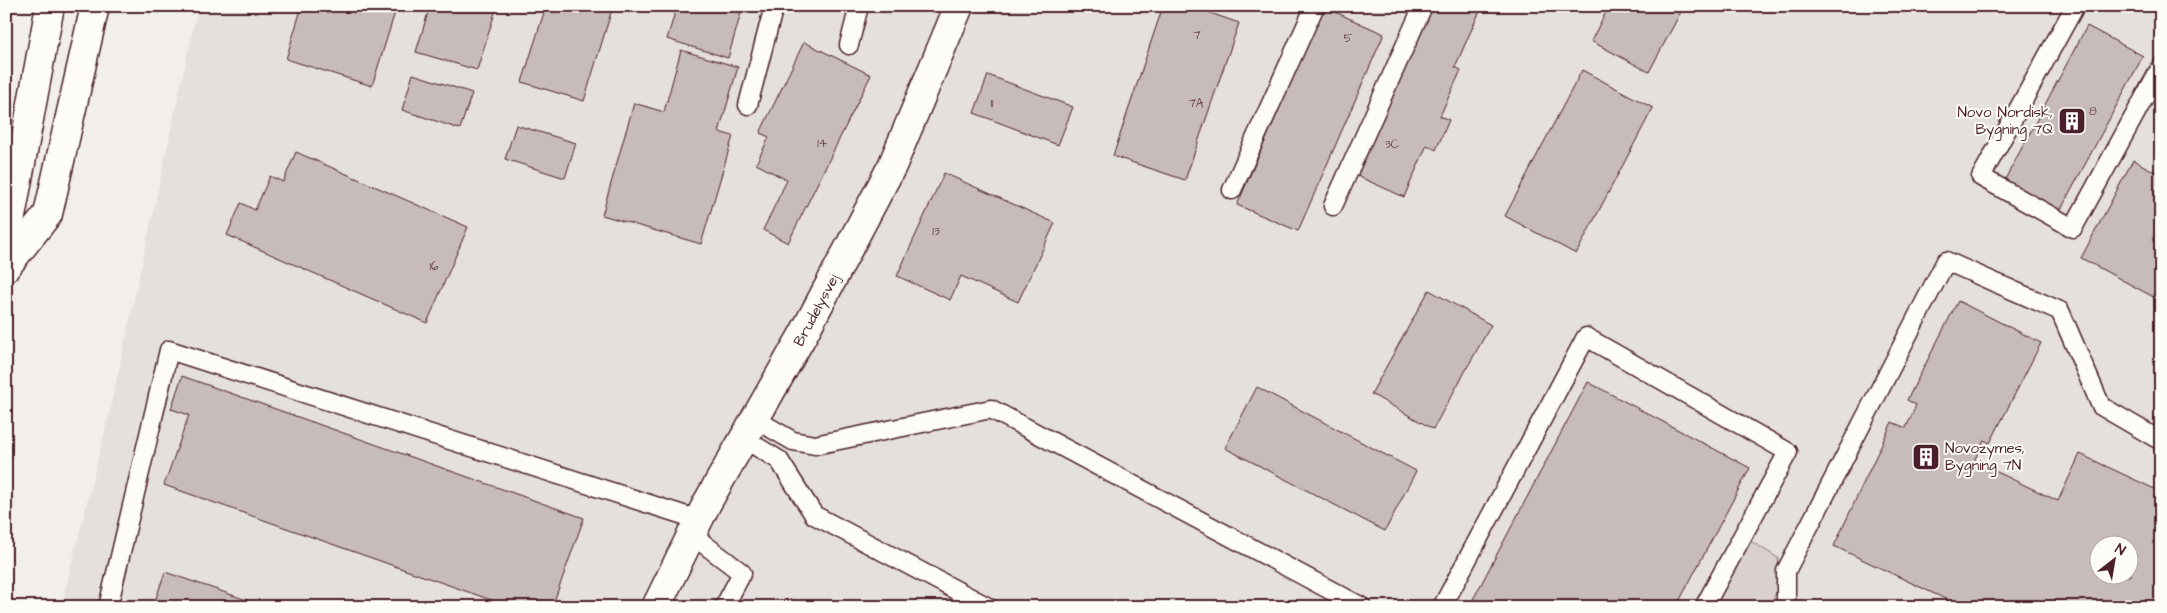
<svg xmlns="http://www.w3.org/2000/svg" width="2167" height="613" viewBox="0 0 2167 613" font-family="'Architects Daughter',sans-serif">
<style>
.built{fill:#e5dfdd;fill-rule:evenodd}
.green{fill:#d9d0cf;stroke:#92787d}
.building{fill:#c8bbbb;stroke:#4a1f2b;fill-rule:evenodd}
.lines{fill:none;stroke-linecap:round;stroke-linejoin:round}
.lane-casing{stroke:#4a1f2b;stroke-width:21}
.street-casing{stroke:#4a1f2b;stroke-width:31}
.highway-casing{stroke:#4a1f2b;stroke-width:31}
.lane{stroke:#fdfcf7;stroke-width:18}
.street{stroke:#fdfcf7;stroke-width:28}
.highway{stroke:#fdfcf7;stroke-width:28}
.labels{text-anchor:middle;stroke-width:4;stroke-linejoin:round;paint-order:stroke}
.number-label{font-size:12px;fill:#6a464f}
.poi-label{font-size:15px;fill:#4a1f2b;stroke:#fdfcf7;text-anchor:end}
.street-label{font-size:15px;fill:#4a1f2b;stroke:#fdfcf7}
</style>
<rect width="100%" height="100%" fill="#f2efeb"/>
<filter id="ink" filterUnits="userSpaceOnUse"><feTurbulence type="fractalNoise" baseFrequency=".02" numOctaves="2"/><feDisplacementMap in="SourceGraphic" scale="10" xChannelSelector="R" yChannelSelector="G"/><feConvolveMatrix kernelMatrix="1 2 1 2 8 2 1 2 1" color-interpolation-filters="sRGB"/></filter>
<g filter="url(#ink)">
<!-- built -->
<path class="built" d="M198,6H2161V607H61L110,410ZM2100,546H2130V576H2100Z"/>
<!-- green -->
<path class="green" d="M1749,540L1778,558L1780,582L1770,607H1714Z"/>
<!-- building -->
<path class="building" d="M302,6H397L372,86L286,59Z
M430,6H497L477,70L416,52Z
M546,6H613L584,101L522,82Z
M677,6H743L728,58L667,39Z
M1163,6H1190L1239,23L1185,180L1113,156Z
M1429,6H1482L1455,67L1461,70L1440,116L1449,120L1436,150L1427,145L1404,197L1353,174Z
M1609,6H1684L1649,72L1591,41Z
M1324,7L1384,34L1298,231L1237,205Z
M2087,26L2143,56L2058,215L2002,185Z
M804,42L871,75L788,243L763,230L787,180L756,164L769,137L760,133Z
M681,50L738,67L719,132L733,136L701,244L602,215L634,103L664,112Z
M1582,70L1653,108L1576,254L1505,216Z
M413,74L472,93L460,129L402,110Z
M988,75L1073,107L1058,145L974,113Z
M516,125L576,143L565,178L505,159Z
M296,152L468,227L427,323L227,235L241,203L255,210L270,176L283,182Z
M2133,160L2161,175V301L2081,258Z
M944,173L1055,223L1018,302L961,276L950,300L897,276Z
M1429,290L1491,325L1433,429L1371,394Z
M1958,301L2041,343L1990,443L1984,440L1974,461L2058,501L2080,454L2161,492V607H1962L1834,546L1892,422L1906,428L1916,405L1907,400ZM2100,546H2130V576H2100Z
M182,376L584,518L552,607H511L164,485L189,415L171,409Z
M1588,382L1750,468L1676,607H1469Z
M1257,387L1416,471L1385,531L1225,448Z
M165,572L267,607H153Z"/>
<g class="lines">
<defs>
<path id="lane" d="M2075,6L1981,177L2073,228L2161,67
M849,45L859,6
M748,105L774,6
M1232,190L1315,6
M1333,206L1423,6
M755,419L793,441L815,445L991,409L1362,607
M744,439L779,460L814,515L988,607
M692,535L742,573L724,607
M108,607L169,350L699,520
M1442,607L1586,337L1788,452L1704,607
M1786,607V571L1946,261L2060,311L2101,406L2161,441"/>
<path id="street" d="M656,607L707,503L804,333L892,166L959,6"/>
<path id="highway" d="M6,244L50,6
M6,267L48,214L95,6"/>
</defs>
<!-- lane casing -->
<use href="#lane" class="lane-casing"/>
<!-- street casing -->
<use href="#street" class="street-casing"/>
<!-- highway casing -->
<use href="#highway" class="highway-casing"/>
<!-- lane -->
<use href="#lane" class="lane"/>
<!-- street -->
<use href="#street" class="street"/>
<!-- highway -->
<use href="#highway" class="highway"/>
</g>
</g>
<!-- icons -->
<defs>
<symbol id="building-square" viewBox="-11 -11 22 22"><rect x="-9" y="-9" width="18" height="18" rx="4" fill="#4a1f2b" stroke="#fdfcf7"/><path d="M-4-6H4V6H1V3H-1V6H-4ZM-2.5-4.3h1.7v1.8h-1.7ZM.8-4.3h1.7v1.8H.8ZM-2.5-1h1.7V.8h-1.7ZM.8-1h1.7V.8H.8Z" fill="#fff"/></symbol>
</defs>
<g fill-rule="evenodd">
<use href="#building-square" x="2056" y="105" width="32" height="32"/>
<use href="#building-square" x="1910" y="441" width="32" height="32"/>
</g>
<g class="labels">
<!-- number labels -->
<g class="number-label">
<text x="1197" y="39">7</text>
<text x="1348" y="42">5</text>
<text x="992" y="107">11</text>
<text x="1196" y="107">7A</text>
<text x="2093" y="115">8</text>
<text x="822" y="147">14</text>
<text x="1392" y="148">3C</text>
<text x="936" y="235">13</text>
<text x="434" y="270">16</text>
</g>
<!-- poi labels -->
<g class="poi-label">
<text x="2053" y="117">Novo Nordisk,<tspan x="2053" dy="17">Bygning 7Q</tspan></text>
<text x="1945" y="453" text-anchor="start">Novozymes,<tspan x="1945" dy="17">Bygning 7N</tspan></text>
</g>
<!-- street labels -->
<g class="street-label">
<text transform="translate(816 310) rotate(-62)" y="5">Brudelysvej</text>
</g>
</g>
<!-- margin -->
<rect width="2167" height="613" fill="none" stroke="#fdfcf7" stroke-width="25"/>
<rect x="12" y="12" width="2142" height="588" fill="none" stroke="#4a1f2b" stroke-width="2" filter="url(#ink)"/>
<!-- north arrow -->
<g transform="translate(2114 560) rotate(31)"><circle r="24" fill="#fdfcf7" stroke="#b5a4a5"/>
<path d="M0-4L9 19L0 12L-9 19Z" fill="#4a1f2b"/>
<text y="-8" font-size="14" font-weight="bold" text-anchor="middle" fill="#4a1f2b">N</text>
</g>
</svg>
